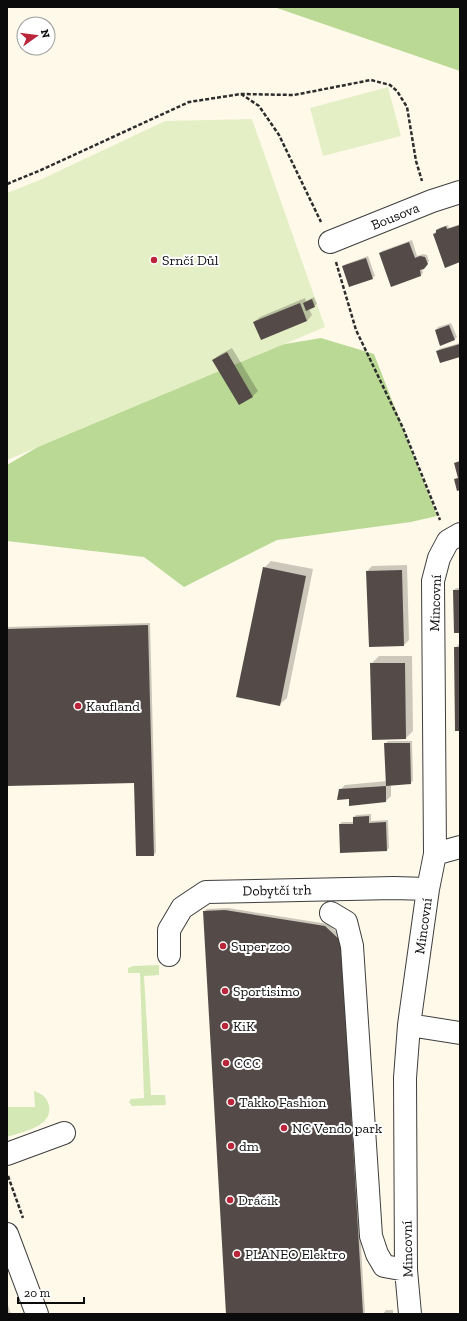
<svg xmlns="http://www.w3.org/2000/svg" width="467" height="1321" viewBox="0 0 467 1321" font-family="'Zilla Slab',serif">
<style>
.green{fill:#d4e8b5}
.forest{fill:#b9d994}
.pitch{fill:#e5efc6}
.shadow{fill:#0003}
.building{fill:#544b48}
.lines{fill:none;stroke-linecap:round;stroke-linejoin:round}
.minor-casing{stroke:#3e3e3e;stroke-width:24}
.path{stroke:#2d2d2d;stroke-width:2.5;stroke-dasharray:4 2;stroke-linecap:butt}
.minor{stroke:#fff;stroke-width:22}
.poi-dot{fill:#ba253a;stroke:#fff;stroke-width:1.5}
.labels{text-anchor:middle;stroke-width:4;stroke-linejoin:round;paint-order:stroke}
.street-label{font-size:14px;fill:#0b0b0b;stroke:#fff}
.poi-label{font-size:14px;fill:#0b0b0b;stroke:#fff;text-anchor:start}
</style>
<rect width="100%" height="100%" fill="#fff9ea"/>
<!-- green -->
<path class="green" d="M159,965V975L144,976L151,1095H165L166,1105L132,1106L129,1102L131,1099L144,1098L140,973H128V968L133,966Z
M34,1091C42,1094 47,1097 49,1106C53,1127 21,1132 7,1137V1107H35Z"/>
<!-- forest -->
<path class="forest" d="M274,7H460V71Z
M321,338L374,354L437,516L411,522L277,540L184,587L144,557L7,541V465L185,361Z"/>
<!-- pitch -->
<path class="pitch" d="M388,87L401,136L323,156L310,108Z
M252,119L325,327L7,460V193L42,179L165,121Z"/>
<!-- shadow -->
<path class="shadow" d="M460,224V261L434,234L439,228L448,225L449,228Z
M412,240L417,256L423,254L427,255L429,261L422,268L423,273L421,275L380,253L382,251Z
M368,256L375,276L372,278L343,266L346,264Z
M314,297L317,304L309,309L312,315L307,321L254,322L260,317L305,298L306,301Z
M451,323L457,337L454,340L436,330L438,327Z
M460,343V356L437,352L439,349Z
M232,348L258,391L253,396L239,404L213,360L219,355Z
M271,561L313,569L287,698L279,705L264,568Z
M407,565L409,640L404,645L367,571L372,566Z
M456,588H460V632L454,590Z
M150,623L156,852L154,855L135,782L7,785V627Z
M460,643V730L455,648Z
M379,656H412L413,731L406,738L371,664Z
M388,741H412L413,781L410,783L391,784V796L386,801L350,798L340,790L345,785L387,781L385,744Z
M371,814V821L388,820L389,848L387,850L340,824L342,822H354V817L356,815Z
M228,908L328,924L343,938L365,1314H227L204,912L207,909Z
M7,1302L11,1314H7Z
M386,1310H393V1314H383Z"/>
<!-- building -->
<path class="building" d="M460,225V262L445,268L433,234L436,233V230L446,226L447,229Z
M409,242L415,258L420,256L425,257L428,264L424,269L420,270L421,276L391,287L379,253Z
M366,258L373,279L349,287L342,266Z
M312,299L315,307L306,311L303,303Z
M300,303L307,321L261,340L253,322Z
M449,325L455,340L440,346L435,330Z
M460,344V357L440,363L436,351Z
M227,352L253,397L239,405L212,360Z
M460,461V490L457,491L454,479L458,478L454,463Z
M263,567L306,576L280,706L236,697Z
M402,570L404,646L369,647L366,571Z
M453,590H460V633H454Z
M148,625L154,856H136L134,783L7,786V629Z
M454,647H460V731H455Z
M370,663H405L406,739L372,740Z
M384,743H410L411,784L386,786Z
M386,786V802L349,806V799L337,800L339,789Z
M369,816V823L386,822L387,851L340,853L339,824H353V817Z
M225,910L325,926L341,941L363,1314H226L203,911Z"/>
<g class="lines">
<defs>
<path id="minor" d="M330,242L432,201L460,192
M435,854L460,847
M331,913L346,922L352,946L371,1236L377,1254L384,1266L406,1270
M169,955V930L182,908L206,892L394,888L428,889
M409,1025L460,1033
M7,1154L64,1133
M7,1234L37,1314
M410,1314L406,1270L405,1078L409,1025L428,889L435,854L433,581L439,558L448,541L460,534"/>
</defs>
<!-- minor casing -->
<use href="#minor" class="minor-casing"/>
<!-- path -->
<path class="path" d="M241,94L259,106L279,135L321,222
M7,184L41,170L189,102L241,94L294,95L371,80L390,85L397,91L407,107L416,161L422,181
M336,262L356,330L403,428L440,520
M8,1176L23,1218"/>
<!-- minor -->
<use href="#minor" class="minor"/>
</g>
<!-- markers -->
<g class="poi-dot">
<circle cx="154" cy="260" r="4"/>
<circle cx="78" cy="706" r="4"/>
<circle cx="223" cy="946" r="4"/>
<circle cx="225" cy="991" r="4"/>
<circle cx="225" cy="1026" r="4"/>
<circle cx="226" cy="1063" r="4"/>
<circle cx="231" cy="1102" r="4"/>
<circle cx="284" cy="1128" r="4"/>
<circle cx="231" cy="1146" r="4"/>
<circle cx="230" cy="1200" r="4"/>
<circle cx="237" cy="1254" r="4"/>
</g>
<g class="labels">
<!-- street labels -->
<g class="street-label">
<text transform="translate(395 216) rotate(-22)" y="5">Bousova</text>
<text transform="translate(435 603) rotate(-88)" y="5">Mincovní</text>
<text transform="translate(277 890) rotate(-1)" y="5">Dobytčí trh</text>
<text transform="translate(423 926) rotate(-82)" y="5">Mincovní</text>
<text transform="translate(407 1249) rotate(-91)" y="5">Mincovní</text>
</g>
<!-- poi labels -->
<g class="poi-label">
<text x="162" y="265">Srnčí Důl</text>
<text x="86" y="711">Kaufland</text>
<text x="231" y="951">Super zoo</text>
<text x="233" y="996">Sportisimo</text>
<text x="233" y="1031">KiK</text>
<text x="234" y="1068">CCC</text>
<text x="239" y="1107">Takko Fashion</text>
<text x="292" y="1133">NC Vendo park</text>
<text x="239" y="1151">dm</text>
<text x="238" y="1205">Dráčik</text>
<text x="245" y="1259">PLANEO Elektro</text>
</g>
</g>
<!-- border -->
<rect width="467" height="1321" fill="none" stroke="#0b0b0b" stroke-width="16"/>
<!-- north arrow -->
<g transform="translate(36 36) rotate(76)"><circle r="19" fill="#ffffff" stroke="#9d9d9d"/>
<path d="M0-3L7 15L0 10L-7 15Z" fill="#ba253a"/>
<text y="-6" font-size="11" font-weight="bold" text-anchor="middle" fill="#0b0b0b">N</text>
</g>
<!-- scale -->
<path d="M18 1297v6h66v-6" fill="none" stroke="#0b0b0b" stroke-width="2"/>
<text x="24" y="1297" font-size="12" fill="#0b0b0b" stroke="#ffffff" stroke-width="3" paint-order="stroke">20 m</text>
</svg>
